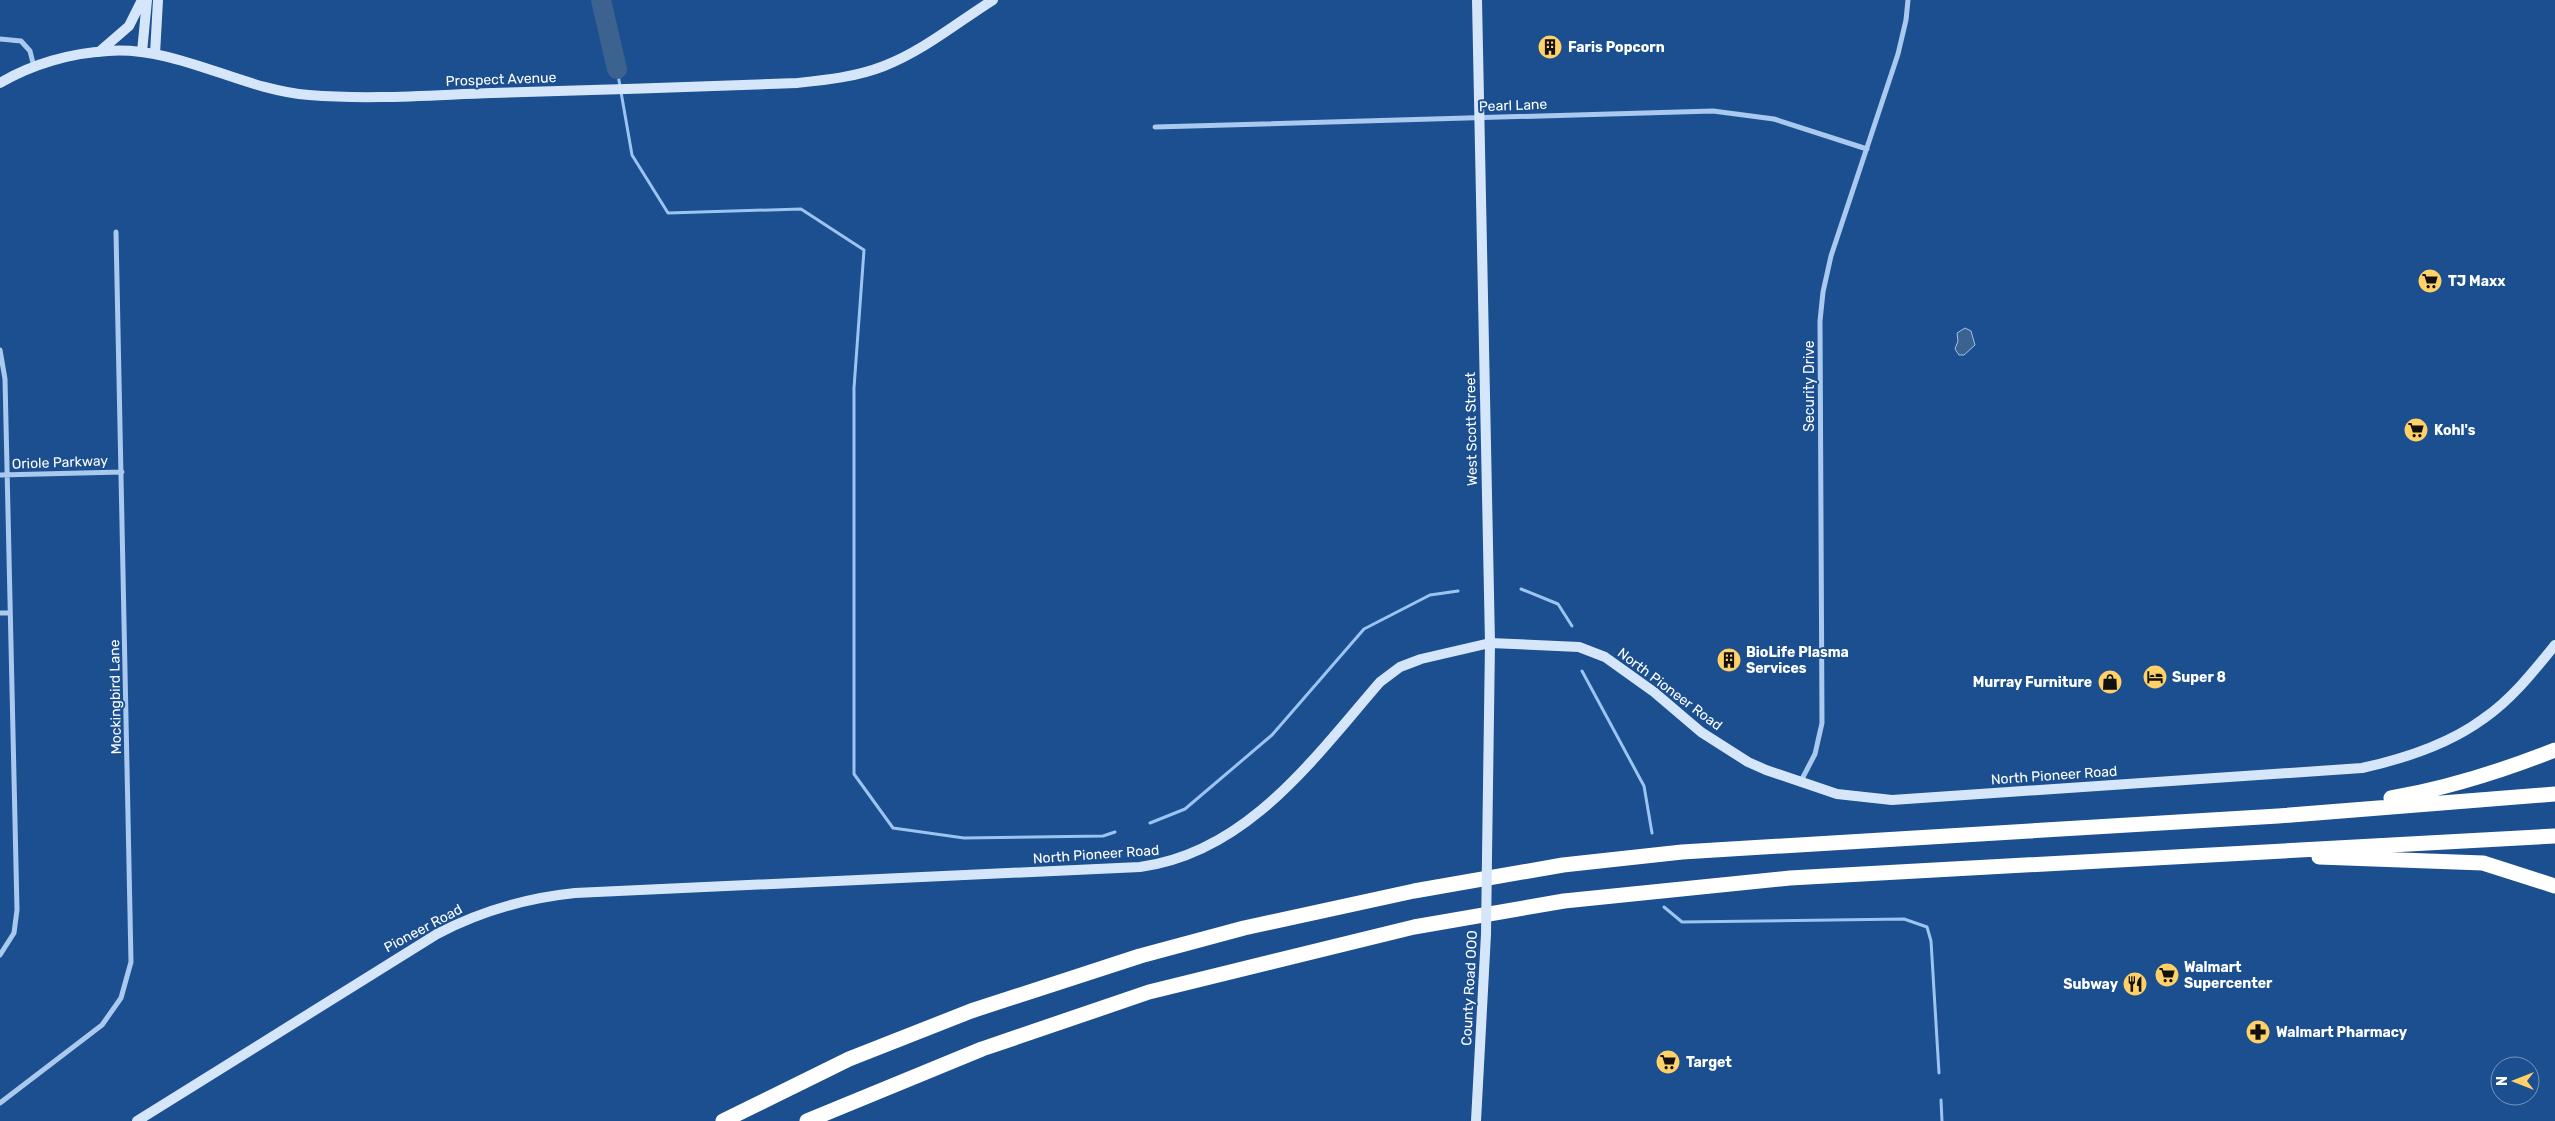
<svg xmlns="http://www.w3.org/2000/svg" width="2555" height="1121" viewBox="0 0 2555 1121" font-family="Rubik,sans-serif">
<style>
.water{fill:#3c6290;stroke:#9cc4f0}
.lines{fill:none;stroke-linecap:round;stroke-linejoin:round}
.stream{stroke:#9cc4f0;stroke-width:3}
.river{stroke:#3c6290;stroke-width:20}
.street{stroke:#a9c9ee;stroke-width:5}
.secondary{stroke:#d6e6fa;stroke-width:10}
.highway{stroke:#fff;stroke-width:15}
.secondary-bridge{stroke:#d6e6fa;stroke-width:10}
.labels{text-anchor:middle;stroke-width:4;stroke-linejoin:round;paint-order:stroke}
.poi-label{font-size:14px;font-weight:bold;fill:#fff;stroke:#1b4f8f;text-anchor:start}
.street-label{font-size:14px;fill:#fff;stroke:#1b4f8f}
</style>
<rect width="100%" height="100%" fill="#1b4f8f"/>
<!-- water -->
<path class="water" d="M1965,328L1971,331L1975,345L1964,355H1959L1955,349L1958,341L1957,333Z"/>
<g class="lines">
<!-- stream -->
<path class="stream" d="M617,69L632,155L668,213L801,209L864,250L854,388V774L893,828L964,838L1103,836L1115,832
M1521,589L1558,604L1572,626
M1582,671L1644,786L1652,833
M1150,823L1185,809L1272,735L1364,629L1430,595L1458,591
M1664,907L1682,922L1904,919L1927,927L1931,941L1939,1073
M1941,1100L1942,1121"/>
<!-- river -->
<path class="river" d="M601,0L617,69"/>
<!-- street -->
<path class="street" d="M0,39L21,41L30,51L34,67
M1155,127L1713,111L1774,119L1867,149
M0,350L5,379L17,910L14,933L0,955
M0,475L122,472
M0,613H10
M1801,781L1815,754L1822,723L1820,321L1823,292L1831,256L1898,54L1906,20L1908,0
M0,1103L102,1025L121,998L131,962L116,232"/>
<!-- secondary -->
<path class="secondary" d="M1477,0L1490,643L1487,857
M99,52L129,26L142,0
M142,52L147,0
M155,54L158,0
M0,83C32,64 71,53 108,51C178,46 241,90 309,95C370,100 432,95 492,93C594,90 695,87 797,83C826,80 856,77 884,66C923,51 958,22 993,0
M137,1121L437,934C481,911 526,898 575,893L1140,867C1247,853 1314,758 1380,682L1400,667L1421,659L1490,643L1579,647L1605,657L1654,692L1701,732L1748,762L1766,770L1837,794L1892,800L2362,768C2403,759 2449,744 2483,719C2511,700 2534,671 2555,645
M1476,1121L1486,934"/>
<!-- highway -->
<path class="highway" d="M2391,798C2448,788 2502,771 2555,750
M2319,857L2483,863L2555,886
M723,1121L849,1059L971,1011L1140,956L1244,928L1414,891L1563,865L1682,852L2278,816L2555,794
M807,1121L982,1049L1149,992L1414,927L1564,901L1790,878L2555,836"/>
<!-- secondary-bridge -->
<path class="secondary-bridge" d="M1486,934L1487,857"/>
</g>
<!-- icons -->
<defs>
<symbol id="building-disc" viewBox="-11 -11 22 22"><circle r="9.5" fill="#ffd166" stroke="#1b4f8f"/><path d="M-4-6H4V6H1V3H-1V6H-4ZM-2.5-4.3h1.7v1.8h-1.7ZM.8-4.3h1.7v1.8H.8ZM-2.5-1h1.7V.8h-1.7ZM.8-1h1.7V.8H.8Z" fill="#111"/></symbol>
<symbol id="supermarket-disc" viewBox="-11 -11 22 22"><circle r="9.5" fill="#ffd166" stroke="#1b4f8f"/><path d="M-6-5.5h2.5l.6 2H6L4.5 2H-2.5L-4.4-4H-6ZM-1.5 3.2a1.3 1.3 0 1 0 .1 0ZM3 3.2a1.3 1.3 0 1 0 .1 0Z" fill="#111"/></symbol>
<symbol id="hotel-disc" viewBox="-11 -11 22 22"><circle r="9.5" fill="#ffd166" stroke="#1b4f8f"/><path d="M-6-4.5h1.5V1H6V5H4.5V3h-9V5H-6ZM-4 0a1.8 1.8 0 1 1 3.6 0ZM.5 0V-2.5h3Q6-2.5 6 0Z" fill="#111"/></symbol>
<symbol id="shop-disc" viewBox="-11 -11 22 22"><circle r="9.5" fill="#ffd166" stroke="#1b4f8f"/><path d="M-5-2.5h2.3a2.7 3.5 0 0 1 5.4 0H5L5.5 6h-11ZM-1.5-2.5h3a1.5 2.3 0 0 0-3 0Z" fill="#111"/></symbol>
<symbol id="restaurant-disc" viewBox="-11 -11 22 22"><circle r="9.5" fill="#ffd166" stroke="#1b4f8f"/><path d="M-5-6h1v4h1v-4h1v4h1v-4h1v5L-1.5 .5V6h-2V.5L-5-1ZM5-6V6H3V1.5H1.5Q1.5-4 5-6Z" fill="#111"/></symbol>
<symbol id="pharmacy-disc" viewBox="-11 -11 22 22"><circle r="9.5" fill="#ffd166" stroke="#1b4f8f"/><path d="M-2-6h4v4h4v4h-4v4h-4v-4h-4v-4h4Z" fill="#111"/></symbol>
</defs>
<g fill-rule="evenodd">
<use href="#building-disc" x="1536" y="33" width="28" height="28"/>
<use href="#supermarket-disc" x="2416" y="267" width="28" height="28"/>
<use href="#supermarket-disc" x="2402" y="416" width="28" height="28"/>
<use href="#building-disc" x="1715" y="646" width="28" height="28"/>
<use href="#hotel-disc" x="2141" y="663" width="28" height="28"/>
<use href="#shop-disc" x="2096" y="668" width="28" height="28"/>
<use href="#supermarket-disc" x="2153" y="961" width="28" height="28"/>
<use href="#restaurant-disc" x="2121" y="970" width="28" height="28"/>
<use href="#pharmacy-disc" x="2244" y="1018" width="28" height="28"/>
<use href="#supermarket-disc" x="1654" y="1048" width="28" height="28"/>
</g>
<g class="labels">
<!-- poi labels -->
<g class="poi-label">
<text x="1568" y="52">Faris Popcorn</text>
<text x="2448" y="286">TJ Maxx</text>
<text x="2434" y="435">Kohl's</text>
<text x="1746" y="657">BioLife Plasma<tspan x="1746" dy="16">Services</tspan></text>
<text x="2172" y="682">Super 8</text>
<text x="2092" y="687" text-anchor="end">Murray Furniture</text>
<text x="2184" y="972">Walmart<tspan x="2184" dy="16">Supercenter</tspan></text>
<text x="2118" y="989" text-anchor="end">Subway</text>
<text x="2276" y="1037">Walmart Pharmacy</text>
<text x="1686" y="1067">Target</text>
</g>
<!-- street labels -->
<g class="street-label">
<text transform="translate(501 79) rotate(-2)" y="5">Prospect Avenue</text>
<text transform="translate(1513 105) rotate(-2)" y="5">Pearl Lane</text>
<text transform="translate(1809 386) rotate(-90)" y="5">Security Drive</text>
<text transform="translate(1471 429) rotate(-91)" y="5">West Scott Street</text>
<text transform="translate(60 462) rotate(-2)" y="5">Oriole Parkway</text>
<text transform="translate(1670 689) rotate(37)" y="5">North Pioneer Road</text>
<text transform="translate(115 697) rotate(-91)" y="5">Mockingbird Lane</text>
<text transform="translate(2054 775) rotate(-4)" y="5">North Pioneer Road</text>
<text transform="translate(1096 854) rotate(-4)" y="5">North Pioneer Road</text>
<text transform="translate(423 928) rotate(-28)" y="5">Pioneer Road</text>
<text transform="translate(1469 988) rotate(-87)" y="5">County Road OOO</text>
</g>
</g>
<!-- north arrow -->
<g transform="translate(2515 1081) rotate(270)"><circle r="24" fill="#1b4f8f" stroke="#7695bc"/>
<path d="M0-4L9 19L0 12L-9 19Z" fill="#ffd166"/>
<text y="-8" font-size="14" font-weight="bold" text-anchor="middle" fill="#ffffff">N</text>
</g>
</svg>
